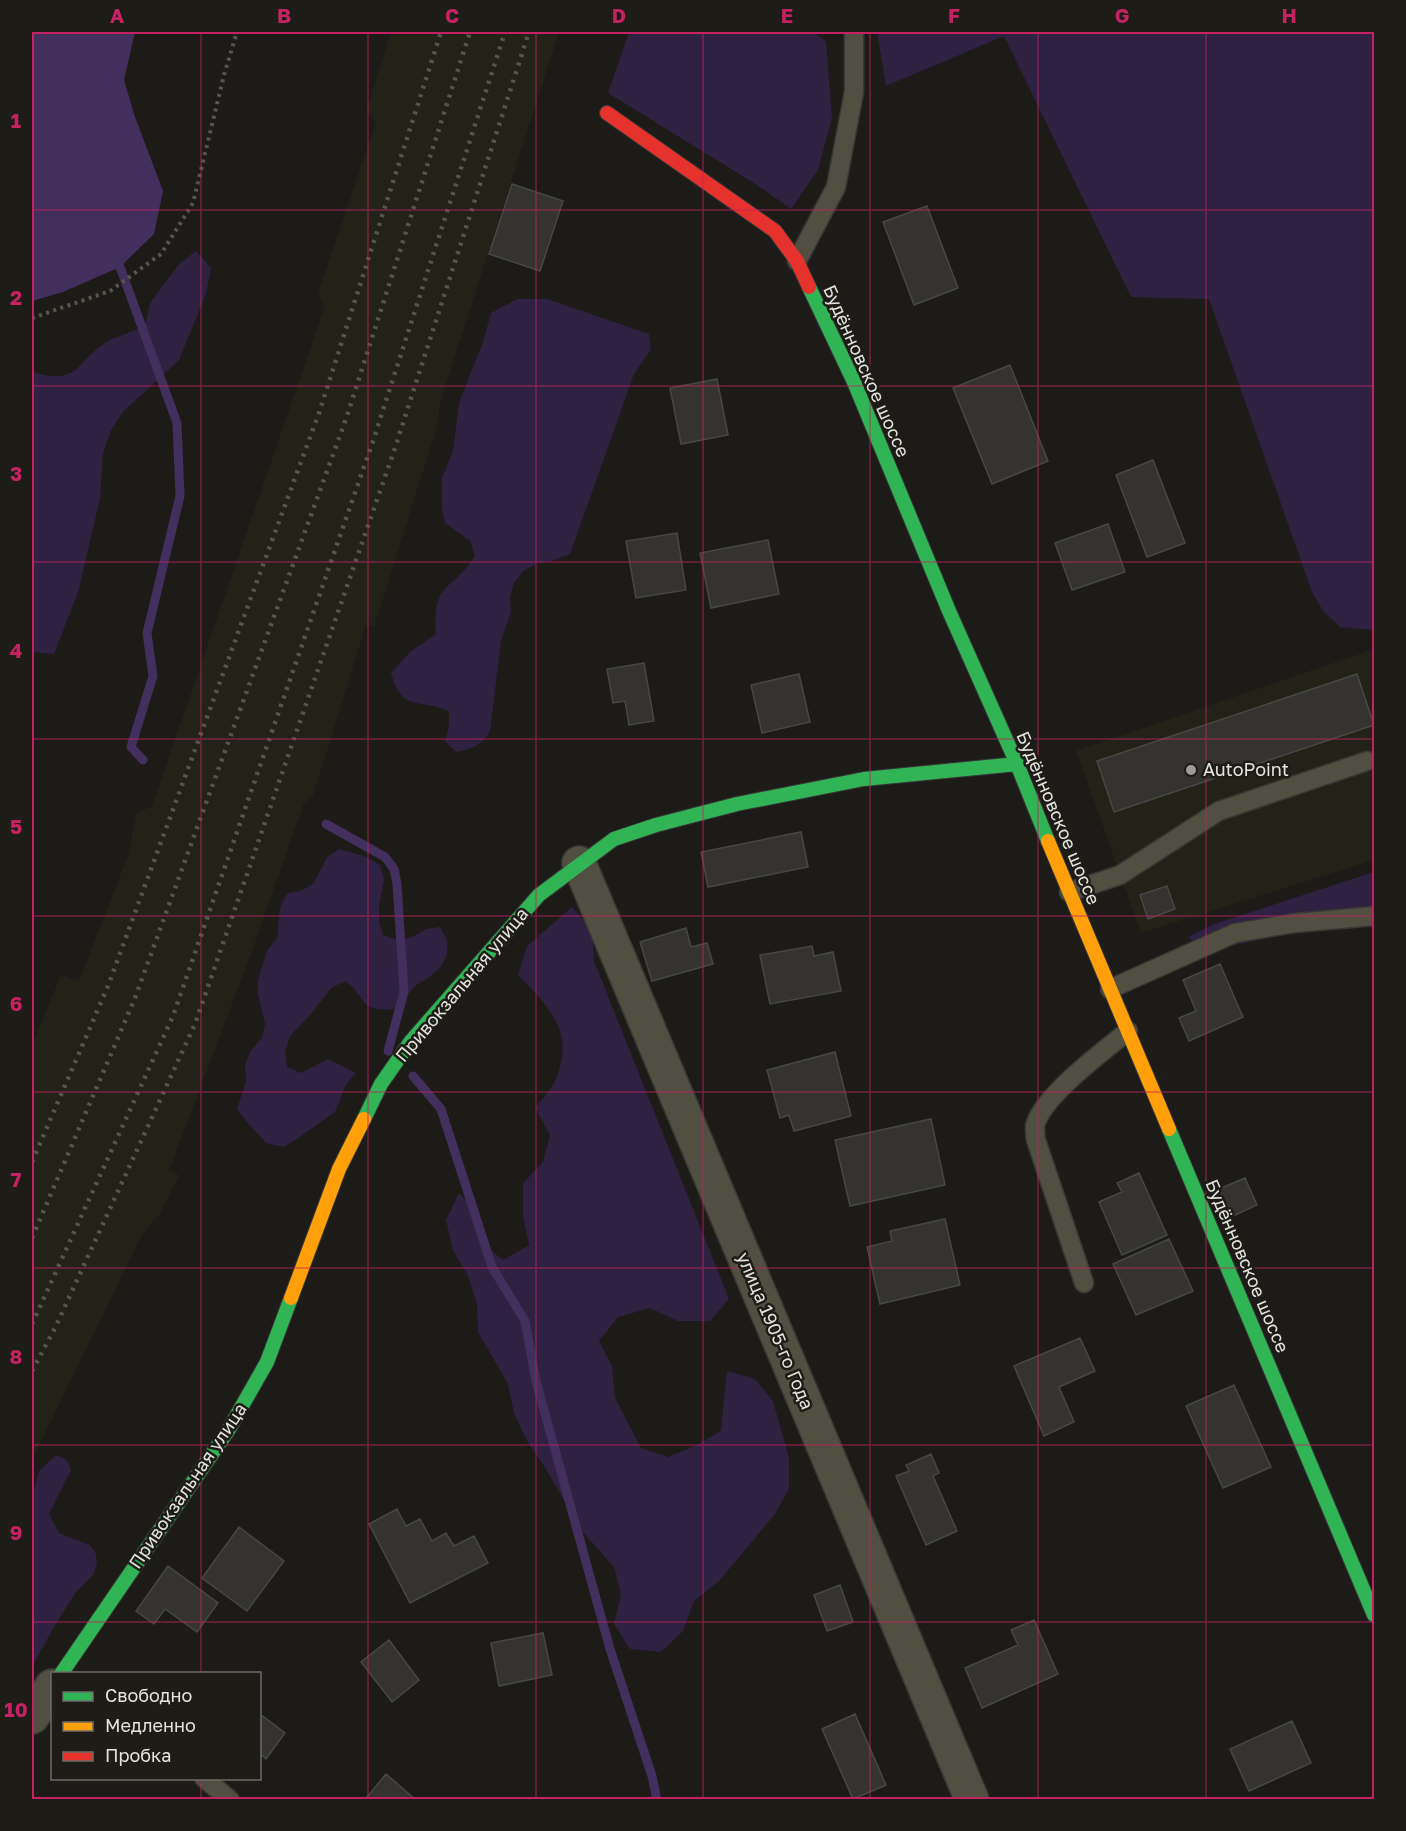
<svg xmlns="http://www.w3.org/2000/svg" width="1406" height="1831" viewBox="0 0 1406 1831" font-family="'Golos Text',sans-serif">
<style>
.built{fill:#232218}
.green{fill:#2e2141}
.water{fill:#422f5d}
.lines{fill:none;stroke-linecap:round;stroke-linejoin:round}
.stream{stroke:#422f5d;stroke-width:9}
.building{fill:#343330;stroke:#474744;stroke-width:1.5}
.lane-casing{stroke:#373735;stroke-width:21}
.street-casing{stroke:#373735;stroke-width:36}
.fast-casing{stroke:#373735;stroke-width:16}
.slow-casing{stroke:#373735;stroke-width:16}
.jam-casing{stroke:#373735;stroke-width:16}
.path{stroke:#57564d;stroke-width:4;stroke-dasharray:3 4.5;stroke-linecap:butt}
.lane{stroke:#514f41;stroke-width:18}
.street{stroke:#514f41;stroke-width:33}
.fast{stroke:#30b455;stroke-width:14}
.slow{stroke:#ff9f0a;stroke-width:14}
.jam{stroke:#e5322d;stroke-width:14}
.rail{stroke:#57564e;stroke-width:4.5;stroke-dasharray:3 6;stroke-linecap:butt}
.grid{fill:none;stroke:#c42262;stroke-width:1.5;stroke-opacity:0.55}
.poi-dot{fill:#9e9d99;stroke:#1d1c17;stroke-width:2}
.labels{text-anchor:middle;stroke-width:5;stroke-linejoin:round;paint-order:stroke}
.street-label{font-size:18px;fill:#e4e3df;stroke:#1d1c17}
.poi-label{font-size:18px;fill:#e4e3df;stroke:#1d1c17;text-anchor:start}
.neatline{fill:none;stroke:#c42262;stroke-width:2}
.grid-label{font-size:20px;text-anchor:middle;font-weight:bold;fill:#c42262}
</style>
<rect width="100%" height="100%" fill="#1c1b18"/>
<!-- built -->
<path class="built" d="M391,32H559L440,403L438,424L374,627L366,625L313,796L304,803L252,951L169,1171L179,1175L160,1214L143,1233L32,1460V1045L61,975L79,981L129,853L136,814L152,806L325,306L318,294L376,122L366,111Z
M1374,649V860L1141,933L1076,751Z"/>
<!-- green -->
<path class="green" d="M629,32H813L826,41L832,118L818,170L791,209L757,185L608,93Z
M877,32H1374V630L1340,627L1323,611L1312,592L1209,299L1131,297L1004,36L886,86Z
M196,251L211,268L206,294L179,360L123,412L111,430L103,453L100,499L78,592L54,654L32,652V372C79,385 73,365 105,343C117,336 132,332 145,326L150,303L179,264Z
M517,299H547L649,334L651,349L634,374L570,554L552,561L538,563L523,571L514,583L510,597L511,612L501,641L490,731C482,746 471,749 456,752L445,741L449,726V711C419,698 402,713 391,673L411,651L436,634C432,579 452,593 475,556L470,541L445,523L442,508V478L453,451L459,403L483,342L491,313Z
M339,849L367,857L380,865L384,879L379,907V922L383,935L397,940L412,937L426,929L440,927L447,940V955L440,968L428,978L415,986L394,1009C359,1012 368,1000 346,981L331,988L312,1013L290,1036L285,1052L287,1067L301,1073L328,1059L356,1073L346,1085L335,1112L297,1139L283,1147L266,1143L246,1121L237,1109L246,1082L245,1064L251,1050L262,1038L265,1024L258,994V980L267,951L277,938L280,908L287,893L301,891L314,883L327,857Z
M1374,872V915L1202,952L1188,937L1214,924Z
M572,907L592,931L594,961L729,1299L710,1321H678L650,1308L618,1317L599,1341L612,1366L615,1398L641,1448L668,1457L695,1446L721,1431L727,1371L755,1379L773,1401L789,1458V1489L775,1514L719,1581L694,1601L683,1631L661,1652L630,1649L614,1624L621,1595L614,1567L573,1521L560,1493L544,1466L527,1441L514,1413L508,1384L478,1332L477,1304L468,1276L453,1250L446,1220L459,1193L478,1214L482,1243L503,1260L529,1245L523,1216V1183L543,1162L550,1135L535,1108C541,1100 550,1092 554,1083C577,1034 551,1009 518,975L527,946Z
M56,1455L67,1460L71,1470L49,1514L59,1533L90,1545L96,1554L97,1564L93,1575L76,1592L54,1627L32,1667V1497L39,1471Z"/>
<!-- water -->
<path class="water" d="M32,32H135L124,80L135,117L163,191L154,234L120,267L63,292L32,301Z"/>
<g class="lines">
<!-- stream -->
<path class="stream" d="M115,256L120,267L177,423L180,496L147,633L153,676L131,747L143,760
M326,824L385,857L394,869L397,884L404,992L388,1051
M413,1076L441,1109L492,1267L525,1321L536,1381L610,1649L652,1776L657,1800"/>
</g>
<!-- building -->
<path class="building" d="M512,184L563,201L540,271L489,254Z
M927,206L958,288L914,305L883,222Z
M1010,365L1048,461L992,484L953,388Z
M717,379L728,435L681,444L670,388Z
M1153,460L1185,543L1147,557L1116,475Z
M1108,524L1125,572L1072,590L1055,543Z
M677,533L686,590L636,598L626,541Z
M768,540L779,594L711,608L700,553Z
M644,663L654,721L629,725L625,701L613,703L607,669Z
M799,674L810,722L762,733L751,685Z
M1357,674L1374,725L1114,812L1097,761Z
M801,832L808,867L708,887L701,852Z
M1167,886L1175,909L1148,919L1140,895Z
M686,928L691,947L707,943L713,964L652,981L640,942Z
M812,946L814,956L833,952L841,991L770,1004L760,955Z
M1220,964L1243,1017L1189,1041L1179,1018L1196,1011L1183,980Z
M835,1052L851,1116L794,1131L789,1115L780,1118L767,1070Z
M931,1119L945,1185L850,1206L835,1140Z
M1139,1173L1167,1235L1122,1255L1099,1202L1122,1192L1117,1183Z
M1245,1178L1257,1205L1231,1217L1219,1189Z
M945,1219L960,1285L880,1304L867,1247L892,1241L890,1231Z
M1169,1239L1193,1291L1136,1315L1113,1264Z
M1080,1338L1095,1371L1059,1387L1074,1422L1044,1436L1014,1366Z
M1234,1385L1271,1467L1223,1488L1186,1406Z
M931,1454L939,1473L933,1476L957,1531L926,1545L896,1476L909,1471L906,1465Z
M397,1509L406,1526L420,1519L432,1541L446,1533L454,1546L474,1536L488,1563L410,1603L369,1524Z
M239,1527L284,1561L247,1611L202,1578Z
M168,1566L218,1603L197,1632L165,1609L154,1624L136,1611Z
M840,1585L853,1622L827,1631L814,1595Z
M1034,1620L1058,1674L982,1708L965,1668L1018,1645L1011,1630Z
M543,1633L552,1675L499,1686L491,1643Z
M389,1640L419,1680L392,1702L361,1662Z
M260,1714L285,1733L266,1759L260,1754Z
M855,1714L886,1785L853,1799L822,1729Z
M1292,1721L1311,1763L1249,1791L1230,1749Z
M386,1774L416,1800H370L367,1797Z"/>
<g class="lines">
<defs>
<path id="lane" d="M797,261L836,187L854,92V32
M1069,892L1120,875L1219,811L1367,761
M1110,989L1235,933L1295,923L1374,916
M1084,1283L1036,1140C1035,1136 1035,1130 1035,1126C1042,1096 1104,1051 1128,1031
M204,1778L230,1800"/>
<path id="street" d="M579,863L972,1800
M32,1717L52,1686"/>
<path id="fast" d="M809,287L854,382L949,611L1017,764L1048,841
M364,1119L381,1084L411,1041L539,895L614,839L656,825L737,804L864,779L1017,764
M1169,1129L1374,1615
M61,1674L229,1429L267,1362L291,1298"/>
<path id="slow" d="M1048,841L1169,1129
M291,1298L339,1169L364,1119"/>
<path id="jam" d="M607,113L775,231L797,261L809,287"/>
</defs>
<!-- lane casing -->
<use href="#lane" class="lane-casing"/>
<!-- street casing -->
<use href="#street" class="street-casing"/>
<!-- fast casing -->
<use href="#fast" class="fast-casing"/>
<!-- slow casing -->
<use href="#slow" class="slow-casing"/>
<!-- jam casing -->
<use href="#jam" class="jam-casing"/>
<!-- path -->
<path class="path" d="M32,318L110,291L161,254L193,203L224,75L237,32"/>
<!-- lane -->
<use href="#lane" class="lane"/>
<!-- street -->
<use href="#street" class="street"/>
<!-- fast -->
<use href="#fast" class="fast"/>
<!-- slow -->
<use href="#slow" class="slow"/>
<!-- jam -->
<use href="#jam" class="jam"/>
<!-- rail -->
<path class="rail" d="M32,1162L108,986L319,413L441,32
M32,1238L135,998L346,419L470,32
M32,1324L173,1016L373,441L505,32
M32,1371L55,1328L195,1024L395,448L529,32"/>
</g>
<!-- grid -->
<path class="grid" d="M201,32V1674M368,32V1800M536,32V1800M703,32V1800M870,32V1800M1038,32V1800M1206,32V1800M32,210H1374M32,386H1374M32,562H1374M32,739H1374M32,916H1374M32,1092H1374M32,1268H1374M32,1445H1374M32,1622H1374M201,1778V1800"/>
<!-- markers -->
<circle class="poi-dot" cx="1191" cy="770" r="6"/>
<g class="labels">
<!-- street labels -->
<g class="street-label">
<text transform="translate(866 371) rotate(66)" y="6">Будённовское шоссе</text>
<text transform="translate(1058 818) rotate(67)" y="6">Будённовское шоссе</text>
<text transform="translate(462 985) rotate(-50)" y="6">Привокзальная улица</text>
<text transform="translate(1247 1266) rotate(67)" y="6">Будённовское шоссе</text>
<text transform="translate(775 1331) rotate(67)" y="6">улица 1905-го Года</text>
<text transform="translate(188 1486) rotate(-56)" y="6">Привокзальная улица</text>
</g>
<!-- poi labels -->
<g class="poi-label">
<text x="1203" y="776">AutoPoint</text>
</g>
</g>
<!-- border -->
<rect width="1406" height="1831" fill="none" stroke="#1d1c17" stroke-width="66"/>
<!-- legend -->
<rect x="51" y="1672" width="210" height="108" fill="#1d1c17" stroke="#6d6c67" stroke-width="1.5"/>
<rect x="63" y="1692" width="30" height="9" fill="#30b455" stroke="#6d6c67" stroke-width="1.5"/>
<text x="105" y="1702" font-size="18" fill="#e4e3df">Свободно</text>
<rect x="63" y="1722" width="30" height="9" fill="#ff9f0a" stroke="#6d6c67" stroke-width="1.5"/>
<text x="105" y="1732" font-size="18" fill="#e4e3df">Медленно</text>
<rect x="63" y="1752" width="30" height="9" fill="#e5322d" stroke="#6d6c67" stroke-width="1.5"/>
<text x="105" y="1762" font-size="18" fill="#e4e3df">Пробка</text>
<rect x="33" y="33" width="1340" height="1765" class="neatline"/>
<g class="grid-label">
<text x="117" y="23">A</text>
<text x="284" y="23">B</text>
<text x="452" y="23">C</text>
<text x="619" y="23">D</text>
<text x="787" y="23">E</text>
<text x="954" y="23">F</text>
<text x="1122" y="23">G</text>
<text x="1289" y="23">H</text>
<text x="16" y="128">1</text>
<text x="16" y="305">2</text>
<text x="16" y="481">3</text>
<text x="16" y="658">4</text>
<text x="16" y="834">5</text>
<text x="16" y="1011">6</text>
<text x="16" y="1187">7</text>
<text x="16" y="1364">8</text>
<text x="16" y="1540">9</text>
<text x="16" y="1717">10</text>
</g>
</svg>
